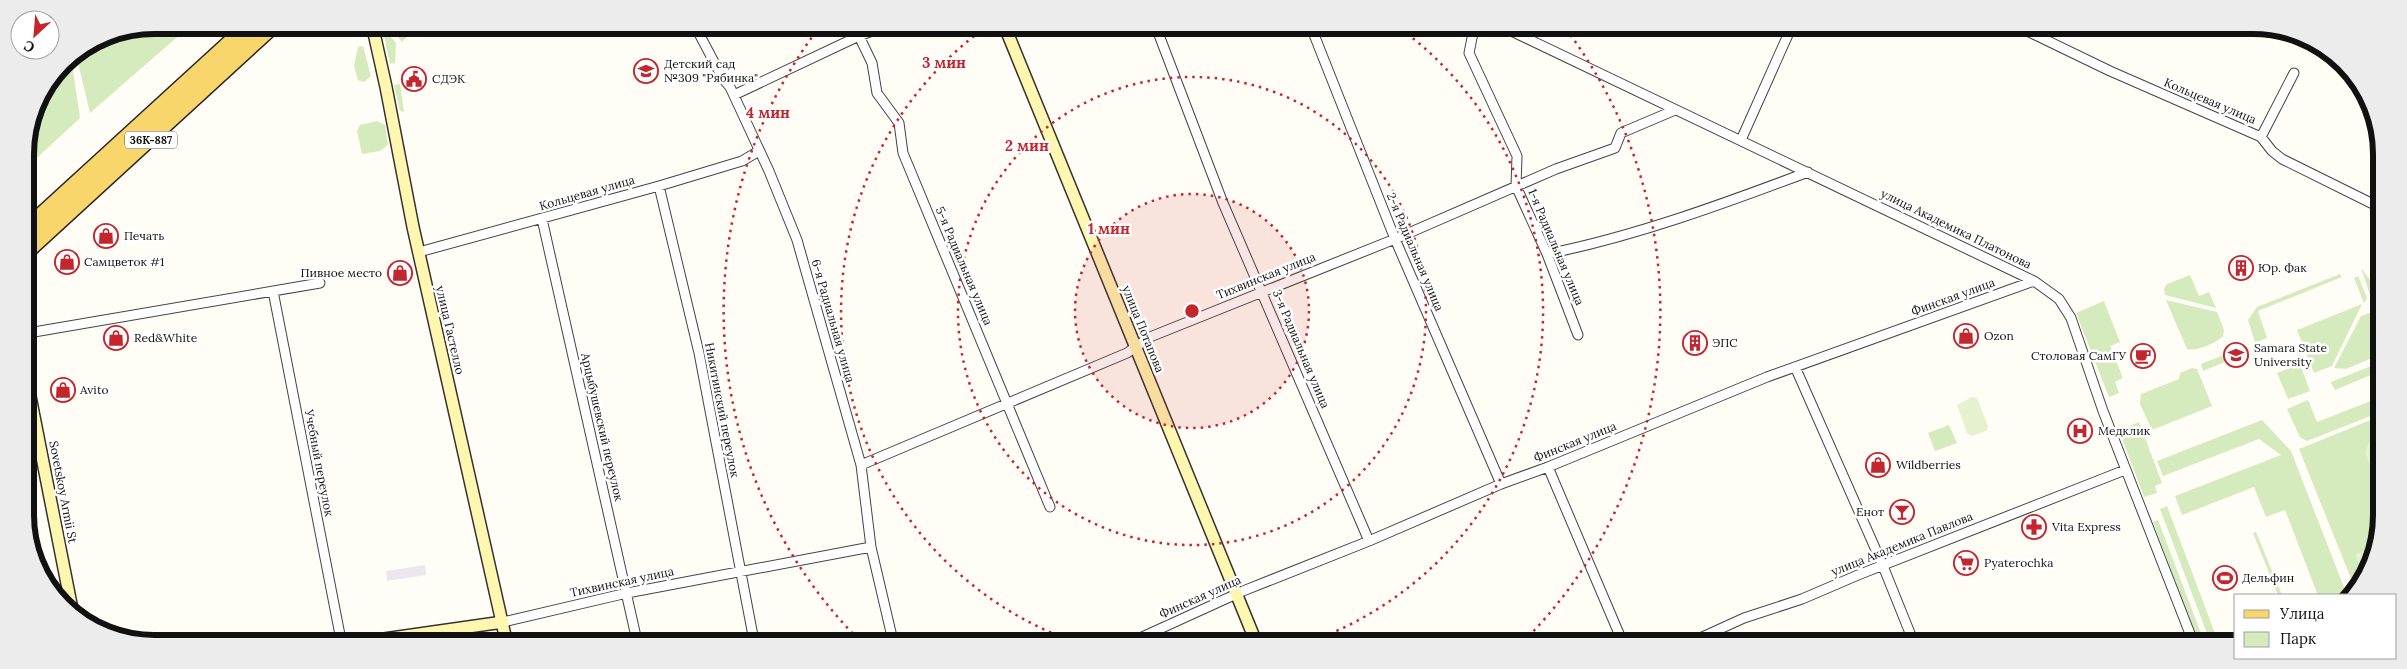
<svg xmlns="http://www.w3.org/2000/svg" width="2407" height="669" viewBox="0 0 2407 669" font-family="Lora,serif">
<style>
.industrial{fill:#eee6ef}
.green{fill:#d5ebbd}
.pitch{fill:#e6f2cf}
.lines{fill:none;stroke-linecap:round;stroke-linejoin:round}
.street-casing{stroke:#444;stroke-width:11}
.secondary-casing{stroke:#333;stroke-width:14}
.primary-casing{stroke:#222;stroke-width:15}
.street{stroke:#fff;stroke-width:9}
.secondary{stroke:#fff6b0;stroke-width:11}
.primary{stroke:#f9d66b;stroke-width:12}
.ring{fill:none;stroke:#c4262e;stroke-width:2.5;stroke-dasharray:2.5 5}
.labels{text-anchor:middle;stroke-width:5;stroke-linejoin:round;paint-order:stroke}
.shield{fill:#fff;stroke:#585858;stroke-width:1}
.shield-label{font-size:11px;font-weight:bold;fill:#111}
.poi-label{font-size:12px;fill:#111;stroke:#fff;text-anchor:start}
.street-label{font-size:12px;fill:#111;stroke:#fff}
.rim{fill:none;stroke:#111;stroke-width:6}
.centre{fill:#c4262e;stroke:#fff;stroke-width:2.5}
.ring-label{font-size:15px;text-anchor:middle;font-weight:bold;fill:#c4262e;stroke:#fff;stroke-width:5;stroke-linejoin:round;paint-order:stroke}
</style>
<rect width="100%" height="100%" fill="#fffdf5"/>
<!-- industrial -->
<path class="industrial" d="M425,565L426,575L387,581L386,571Z"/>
<!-- green -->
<path class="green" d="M154,25H191L90,113L76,54L105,35Z
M388,25L419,26L402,42Z
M382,26L396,43L395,63L390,64Z
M363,46L371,76L364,82L358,80L354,66L358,47Z
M71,57L80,118L25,169V146L35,104L63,63Z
M400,84L404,112L400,111L394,85Z
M377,121L385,125L388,145L380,151L362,154L357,131L360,125Z
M2361,268L2370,280L2379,302V305L2374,307Z
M2340,274L2342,277L2258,311L2267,338L2255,343L2248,320L2257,307Z
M2190,275L2199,296L2209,292L2216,308L2165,295L2164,289L2167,284Z
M2358,276L2367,298L2364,303L2354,278Z
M2166,300L2217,312L2224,330L2223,336C2216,343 2196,352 2187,349Z
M2104,301L2120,342L2110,346L2123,378L2115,382L2119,393L2109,397L2076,313Z
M2362,304L2332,366L2314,373L2297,330Z
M2379,310V355L2346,369L2334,368L2361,316Z
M2231,352L2242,355L2203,371L2201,364Z
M2379,363L2378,372L2335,390L2331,382Z
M2300,364L2310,391L2288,399L2277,373Z
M2192,368L2197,369L2212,406L2152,430L2140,404L2141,394L2179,379L2180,373Z
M2376,399L2378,413L2307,441L2300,437L2287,409L2308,400L2317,422Z
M2378,417V548L2356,591L2299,449Z
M2262,420L2291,451L2347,595H2311L2317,593L2285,510L2266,517L2254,487L2182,515L2175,496L2281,455L2259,439L2163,476L2157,461Z
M2139,422L2162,483L2155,486L2157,493L2144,497L2119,430Z
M1949,425L1957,443L1935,451L1928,433Z
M2167,506L2219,644H2211L2160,509Z
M2158,520L2205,644H2199L2153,522Z
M2256,532L2282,595H2278L2253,533Z"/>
<!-- pitch -->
<path class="pitch" d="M1972,397L1977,398L1988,426L1986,431L1972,436L1967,433L1957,405Z
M2378,438V486L2365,453L2369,443Z
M2378,545V548L2365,577L2355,555Z"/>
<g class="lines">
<defs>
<path id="street" d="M695,26L723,79L730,87L769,171L797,240L861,465L871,547L893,641
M1156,27L1223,203L1369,541
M1311,27L1395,239L1501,484
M1474,28L1469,53L1517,156L1516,186L1547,254L1578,335
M1505,28L2034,281L2059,299L2071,318L2103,411L2194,644
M2023,29L2110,71L2261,137L2272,151L2282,159L2379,207
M859,36L872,63L877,93L899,123L903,153L1050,507
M734,95L859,36L885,26
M2261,137L2294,73
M1741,140L1791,28
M659,186L699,353L754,641
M542,219L637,641
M419,252L659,186L742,161L759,151
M1547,254C1636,236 1723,204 1808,172
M273,291L341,640
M26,337L34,332L320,283
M1796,369L1883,566L1914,643
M861,465L1127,353L1150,337L1395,239L1556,169L1615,148L1621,133L1675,110
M1548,467L1623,643
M503,622L627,593L871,547
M1131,642L1243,591L1369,541L1501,484L1548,467L1767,377L2034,281
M1689,643L1744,618L1802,599L1858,575L2125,470"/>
<path id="secondary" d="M368,25L374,33L386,87L413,227L506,640
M1005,27L1256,642
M27,381L72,609
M377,640L503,622"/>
<path id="primary" d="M26,227L247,25
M26,240L262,25
M26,254L276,25"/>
</defs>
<!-- street casing -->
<use href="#street" class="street-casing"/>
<!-- secondary casing -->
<use href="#secondary" class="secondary-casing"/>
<!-- primary casing -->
<use href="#primary" class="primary-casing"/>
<!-- street -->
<use href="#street" class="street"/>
<!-- secondary -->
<use href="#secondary" class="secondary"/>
<!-- primary -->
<use href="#primary" class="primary"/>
</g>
<!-- distance rings -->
<circle cx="1192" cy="311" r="117" fill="#c4262e" fill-opacity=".12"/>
<g class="ring">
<circle cx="1192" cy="311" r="117"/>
<circle cx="1192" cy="311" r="234"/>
<path d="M1072 641A351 351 0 0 1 986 27M1401 29A351 351 0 0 1 1309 642"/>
<path d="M858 639A468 468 0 0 1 818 29M1566 29A468 468 0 0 1 1523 642"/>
</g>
<!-- icons -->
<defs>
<symbol id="school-ring" viewBox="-11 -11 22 22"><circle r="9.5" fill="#fff" stroke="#c4262e" stroke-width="1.5"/><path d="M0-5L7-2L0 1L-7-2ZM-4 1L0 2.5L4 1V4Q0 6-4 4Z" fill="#c4262e"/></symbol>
<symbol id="civic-ring" viewBox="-11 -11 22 22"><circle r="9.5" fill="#fff" stroke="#c4262e" stroke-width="1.5"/><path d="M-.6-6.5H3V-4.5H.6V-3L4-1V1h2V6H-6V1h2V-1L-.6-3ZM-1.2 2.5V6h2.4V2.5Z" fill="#c4262e"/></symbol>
<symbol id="shop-ring" viewBox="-11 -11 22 22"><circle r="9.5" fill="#fff" stroke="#c4262e" stroke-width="1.5"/><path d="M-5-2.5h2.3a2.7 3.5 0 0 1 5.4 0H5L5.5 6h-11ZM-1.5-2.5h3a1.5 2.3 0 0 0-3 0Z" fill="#c4262e"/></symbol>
<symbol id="building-ring" viewBox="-11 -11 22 22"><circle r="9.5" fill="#fff" stroke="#c4262e" stroke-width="1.5"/><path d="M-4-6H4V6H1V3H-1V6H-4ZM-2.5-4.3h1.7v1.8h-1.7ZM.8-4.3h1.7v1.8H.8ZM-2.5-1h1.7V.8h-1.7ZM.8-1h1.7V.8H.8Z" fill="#c4262e"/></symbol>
<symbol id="university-ring" viewBox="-11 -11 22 22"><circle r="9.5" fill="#fff" stroke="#c4262e" stroke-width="1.5"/><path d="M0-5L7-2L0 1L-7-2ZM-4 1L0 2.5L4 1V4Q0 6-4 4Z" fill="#c4262e"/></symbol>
<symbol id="cafe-ring" viewBox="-11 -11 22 22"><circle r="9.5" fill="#fff" stroke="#c4262e" stroke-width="1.5"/><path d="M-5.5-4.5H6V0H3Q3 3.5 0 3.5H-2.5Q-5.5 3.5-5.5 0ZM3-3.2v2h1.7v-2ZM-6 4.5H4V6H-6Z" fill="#c4262e"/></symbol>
<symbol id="hospital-ring" viewBox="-11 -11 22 22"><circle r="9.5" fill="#fff" stroke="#c4262e" stroke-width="1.5"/><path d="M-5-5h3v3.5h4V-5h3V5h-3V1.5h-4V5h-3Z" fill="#c4262e"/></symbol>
<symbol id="bar-ring" viewBox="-11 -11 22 22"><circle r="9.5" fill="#fff" stroke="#c4262e" stroke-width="1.5"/><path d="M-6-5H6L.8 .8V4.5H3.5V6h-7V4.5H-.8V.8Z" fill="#c4262e"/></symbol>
<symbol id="pharmacy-ring" viewBox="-11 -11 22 22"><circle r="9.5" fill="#fff" stroke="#c4262e" stroke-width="1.5"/><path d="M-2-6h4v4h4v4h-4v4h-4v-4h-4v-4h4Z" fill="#c4262e"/></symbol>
<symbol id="supermarket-ring" viewBox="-11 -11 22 22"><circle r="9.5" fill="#fff" stroke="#c4262e" stroke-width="1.5"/><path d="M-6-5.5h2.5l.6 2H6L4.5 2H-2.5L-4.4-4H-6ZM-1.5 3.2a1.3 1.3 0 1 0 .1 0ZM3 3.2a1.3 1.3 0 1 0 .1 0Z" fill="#c4262e"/></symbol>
<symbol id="stadium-ring" viewBox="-11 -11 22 22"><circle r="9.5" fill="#fff" stroke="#c4262e" stroke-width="1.5"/><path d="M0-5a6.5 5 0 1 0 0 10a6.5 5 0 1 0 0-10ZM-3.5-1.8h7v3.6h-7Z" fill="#c4262e"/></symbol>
</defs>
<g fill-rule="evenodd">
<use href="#school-ring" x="632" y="57" width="28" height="28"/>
<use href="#civic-ring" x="400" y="65" width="28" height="28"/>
<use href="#shop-ring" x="92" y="222" width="28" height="28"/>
<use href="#shop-ring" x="53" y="248" width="28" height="28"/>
<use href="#building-ring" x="2227" y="254" width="28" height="28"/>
<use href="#shop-ring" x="386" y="259" width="28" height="28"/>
<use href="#shop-ring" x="1952" y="322" width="28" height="28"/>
<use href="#shop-ring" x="102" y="324" width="28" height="28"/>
<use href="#building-ring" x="1681" y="329" width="28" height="28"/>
<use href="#university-ring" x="2222" y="341" width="28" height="28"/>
<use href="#cafe-ring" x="2129" y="342" width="28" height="28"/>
<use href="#shop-ring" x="49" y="376" width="28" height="28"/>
<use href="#hospital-ring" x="2066" y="417" width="28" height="28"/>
<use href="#shop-ring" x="1864" y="451" width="28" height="28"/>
<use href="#bar-ring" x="1888" y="498" width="28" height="28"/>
<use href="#pharmacy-ring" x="2020" y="513" width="28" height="28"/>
<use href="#supermarket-ring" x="1952" y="549" width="28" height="28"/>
<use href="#stadium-ring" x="2211" y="564" width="28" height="28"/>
</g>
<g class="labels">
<!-- shield labels -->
<rect class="shield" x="125" y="131.5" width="52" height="17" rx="4"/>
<g class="shield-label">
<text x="151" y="144">36К-887</text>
</g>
<!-- poi labels -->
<g class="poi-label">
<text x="664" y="68">Детский сад<tspan x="664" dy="14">№309 "Рябинка"</tspan></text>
<text x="432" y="83">СДЭК</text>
<text x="124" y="240">Печать</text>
<text x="84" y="266">Самцветок #1</text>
<text x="2258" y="272">Юр. Фак</text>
<text x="382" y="277" text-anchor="end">Пивное место</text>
<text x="1984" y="340">Ozon</text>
<text x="134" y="342">Red&amp;White</text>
<text x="1712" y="347">ЭПС</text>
<text x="2254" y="352">Samara State<tspan x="2254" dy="14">University</tspan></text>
<text x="2126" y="360" text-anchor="end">Столовая СамГУ</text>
<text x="80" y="394">Avito</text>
<text x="2098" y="435">Медклик</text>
<text x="1896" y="469">Wildberries</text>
<text x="1884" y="516" text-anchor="end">Енот</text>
<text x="2052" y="531">Vita Express</text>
<text x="1984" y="567">Pyaterochka</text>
<text x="2242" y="582">Дельфин</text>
</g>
<!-- street labels -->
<g class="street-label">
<text transform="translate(2210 101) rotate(23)" y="4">Кольцевая улица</text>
<text transform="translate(587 193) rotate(-16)" y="4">Кольцевая улица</text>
<text transform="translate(1956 229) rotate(26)" y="4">улица Академика Платонова</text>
<text transform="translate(1556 247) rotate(67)" y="4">1-я Радиальная улица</text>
<text transform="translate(1415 252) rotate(67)" y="4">2-я Радиальная улица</text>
<text transform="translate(964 266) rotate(67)" y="4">5-я Радиальная улица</text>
<text transform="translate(1266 276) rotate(-22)" y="4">Тихвинская улица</text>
<text transform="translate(1953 297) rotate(-20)" y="4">Финская улица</text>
<text transform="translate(833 321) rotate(74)" y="4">6-я Радиальная улица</text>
<text transform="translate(1143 329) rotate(68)" y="4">улица Потапова</text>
<text transform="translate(450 330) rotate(77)" y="4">улица Гастелло</text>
<text transform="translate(1301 349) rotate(67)" y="4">3-я Радиальная улица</text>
<text transform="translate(722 410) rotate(79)" y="4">Никитинский переулок</text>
<text transform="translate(602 427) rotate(77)" y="4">Арцыбушевский переулок</text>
<text transform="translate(1575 442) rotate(-22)" y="4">Финская улица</text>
<text transform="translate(319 463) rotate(79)" y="4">Учебный переулок</text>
<text transform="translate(63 492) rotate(79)" y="4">Sovetskoy Armii St</text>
<text transform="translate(1902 544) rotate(-22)" y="4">улица Академика Павлова</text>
<text transform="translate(622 582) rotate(-12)" y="4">Тихвинская улица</text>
<text transform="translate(1200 597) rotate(-24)" y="4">Финская улица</text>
</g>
</g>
<!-- crop -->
<path d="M0 0H2407V669H0ZM154 34H2253A120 120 0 0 1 2373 154V515A120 120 0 0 1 2253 635H154A120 120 0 0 1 34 515V154A120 120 0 0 1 154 34Z" fill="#ececec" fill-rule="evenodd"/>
<path class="rim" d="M154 34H2253A120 120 0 0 1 2373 154V515A120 120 0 0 1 2253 635H154A120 120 0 0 1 34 515V154A120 120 0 0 1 154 34Z"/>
<circle cx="1192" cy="311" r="8" class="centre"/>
<g class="ring-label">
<text x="944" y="68">3 мин</text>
<text x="768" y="118">4 мин</text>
<text x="1027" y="151">2 мин</text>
<text x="1109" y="234">1 мин</text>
</g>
<!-- legend -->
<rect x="2234" y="594" width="162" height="65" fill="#ffffff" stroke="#a0a0a0"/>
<rect x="2244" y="610" width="25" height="8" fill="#f9d66b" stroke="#a0a0a0"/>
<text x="2280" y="619" font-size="15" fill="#111111">Улица</text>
<rect x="2244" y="632" width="25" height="15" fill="#d5ebbd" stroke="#a0a0a0"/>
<text x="2280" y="644" font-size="15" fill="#111111">Парк</text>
<!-- north arrow -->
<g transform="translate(35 35) rotate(206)"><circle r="24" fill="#ffffff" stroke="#a0a0a0"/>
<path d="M0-4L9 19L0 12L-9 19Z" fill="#c4262e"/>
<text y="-8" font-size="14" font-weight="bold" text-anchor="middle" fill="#111111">С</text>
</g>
</svg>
